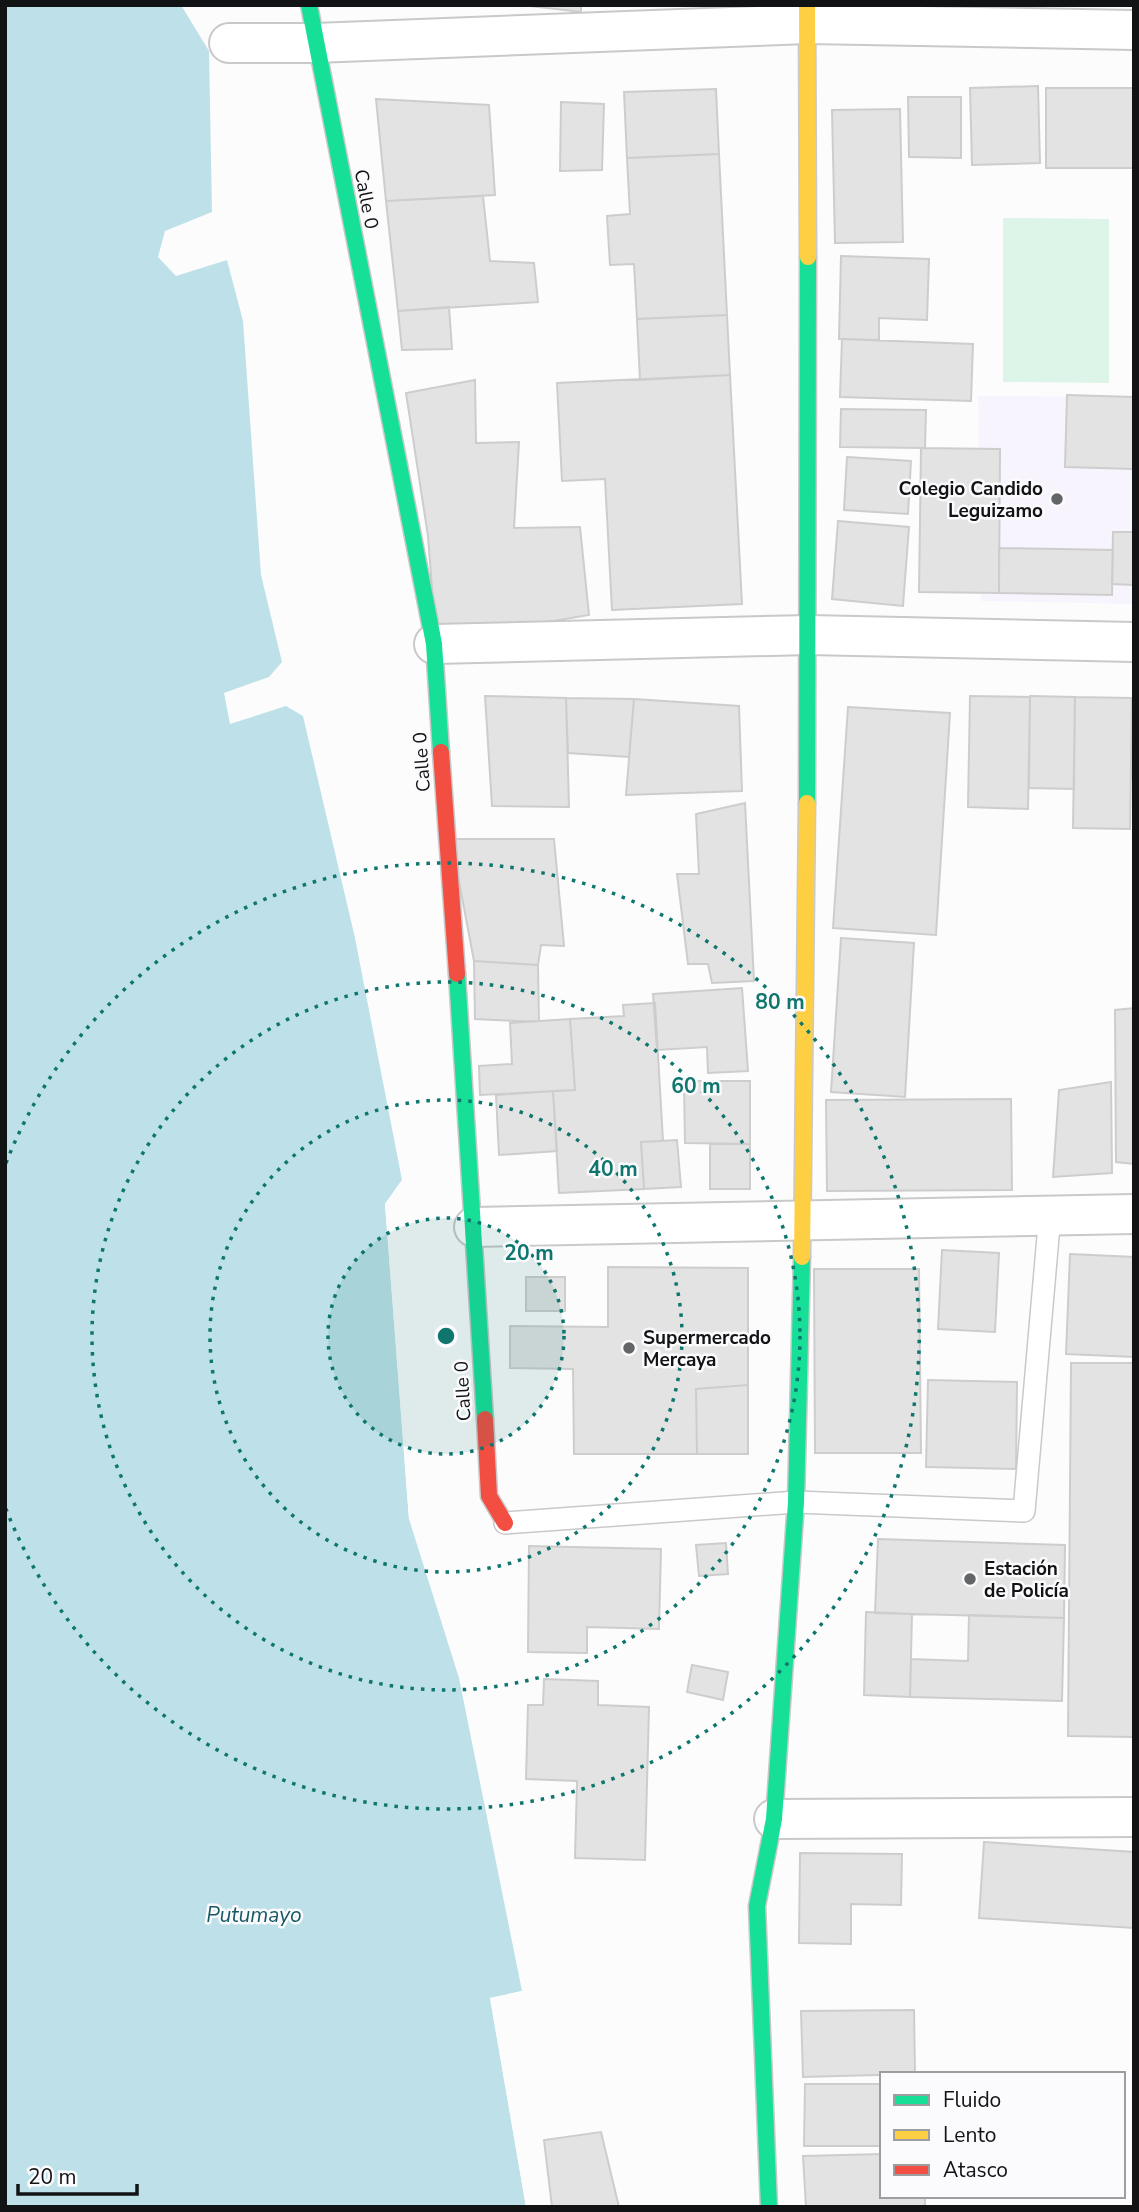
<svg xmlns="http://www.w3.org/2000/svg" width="1139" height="2212" viewBox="0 0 1139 2212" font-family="'Nunito Sans',sans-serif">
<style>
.education{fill:#f8f4fe}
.green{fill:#ddf4e8}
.water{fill:#bee1e9}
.pier{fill:#fcfcfd}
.building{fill:#e3e3e4;stroke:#cdcdce;stroke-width:2}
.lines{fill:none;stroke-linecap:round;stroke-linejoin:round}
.lane-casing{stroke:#c9c9ca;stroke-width:24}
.street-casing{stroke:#c9c9ca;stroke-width:42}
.fast-casing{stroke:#c9c9ca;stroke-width:19}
.slow-casing{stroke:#c9c9ca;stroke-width:19}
.jam-casing{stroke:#c9c9ca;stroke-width:19}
.lane{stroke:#fff;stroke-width:21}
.street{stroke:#fff;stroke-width:38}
.fast{stroke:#16e098;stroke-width:16}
.slow{stroke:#ffcf43;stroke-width:16}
.jam{stroke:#f24e42;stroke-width:16}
.ring{fill:none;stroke:#0f766e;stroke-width:3.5;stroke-dasharray:3.5 7}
.poi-dot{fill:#646566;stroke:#fbfbfe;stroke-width:2.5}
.labels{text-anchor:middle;stroke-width:5;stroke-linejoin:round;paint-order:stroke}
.street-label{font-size:19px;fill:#121314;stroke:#fbfbfe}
.poi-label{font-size:19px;font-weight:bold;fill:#121314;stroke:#fbfbfe;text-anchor:start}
.water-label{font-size:21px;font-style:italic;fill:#165965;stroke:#fbfbfe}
.centre{fill:#0f766e;stroke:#fbfbfe;stroke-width:3.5}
.ring-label{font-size:21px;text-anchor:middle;font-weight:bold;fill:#0f766e;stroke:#fbfbfe;stroke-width:5;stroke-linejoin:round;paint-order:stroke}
</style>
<rect width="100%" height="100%" fill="#fcfcfd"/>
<!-- education -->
<path class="education" d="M978,396L1134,397V604L981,601Z"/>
<!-- green -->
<path class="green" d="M1003,218L1109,219V383L1003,382Z"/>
<!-- water -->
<path class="water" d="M5,5H181L209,51L212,212L165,231L158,257L176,276L227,260L243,321L261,575L282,662L269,677L224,693L230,724L286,706L303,716L355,938L402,1180L385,1204L409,1519L459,1678L522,1991L490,1998L526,2207H5Z"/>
<!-- pier -->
<path class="pier" d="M402,1180L405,1182L389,1205L413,1518L409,1519L385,1204Z
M522,1991L523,1995L494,2001L529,2207H526L490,1998Z"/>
<!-- building -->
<path class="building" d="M521,5H581V12Z
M904,5H958V7Z
M958,5H1003V9L958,7Z
M1038,86L1040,163L972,165L970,88Z
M1046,88H1134V168H1046Z
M716,89L719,154L627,158L624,92Z
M908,97H961V158L909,157Z
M376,99L489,105L495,195L386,201Z
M561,102L604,104L602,170L560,171Z
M900,109L903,242L835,243L832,110Z
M719,154L727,315L637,319L634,264L610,265L607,216L630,214L627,158Z
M483,196L490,261L534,263L538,302L398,311L386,201Z
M841,256L929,259L927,320L879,318V340L839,339Z
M449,307L452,349L402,350L398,311Z
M727,315L730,375L640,380L637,319Z
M842,339L973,344L971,401L840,397Z
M730,375L742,604L612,610L605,479L562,481L557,383Z
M475,380L476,443L519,442L514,528L580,527L589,615L436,641L428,536L406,393Z
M1067,395L1134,397V469L1065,467Z
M841,409L926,410L925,448L840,447Z
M921,448L1000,449L999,593L919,592Z
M847,457L911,461L908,514L844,510Z
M838,521L909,527L903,606L832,599Z
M1113,532H1134V585L1112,584Z
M999,548L1113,550L1112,595L999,593Z
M485,696L566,698L569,807L492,806Z
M970,696L1030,697L1028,809L968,807Z
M1030,696L1075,697L1074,789L1029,788Z
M1075,697L1132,698L1130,829L1073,828Z
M566,698L634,699L629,757L568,753Z
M634,699L739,706L742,791L626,795Z
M848,707L950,713L936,935L833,928Z
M1132,708H1134V779L1131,778Z
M745,803L754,981L712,983L708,964H688L677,874H699L696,814Z
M451,839H554L564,946L541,945L538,965L474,961Z
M841,938L914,943L905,1097L831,1092Z
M474,961L538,965L539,1022L475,1019Z
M742,988L748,1071L708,1073L707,1047L657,1050L653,994Z
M655,1003L663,1141L641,1142L644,1189L559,1193L553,1091L575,1090L570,1019L624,1016L623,1005Z
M1134,1008V1164L1116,1162L1115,1010Z
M570,1019L575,1090L480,1095L479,1066L512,1064L510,1023Z
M684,1081H750V1144L685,1143Z
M1111,1082L1112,1173L1053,1177L1059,1090Z
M553,1091L557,1151L499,1155L496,1095Z
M1011,1099L1012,1190L827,1191L826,1100Z
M677,1140L681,1187L644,1189L641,1142Z
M710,1144H750V1189H710Z
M942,1250L999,1253L995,1332L938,1329Z
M1070,1254L1134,1257V1357L1066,1354Z
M608,1267L748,1268V1454H574L573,1369L510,1368V1326L608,1327Z
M814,1269H919L921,1453H815Z
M526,1277H565V1311H526Z
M1071,1363H1134V1737L1068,1736Z
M928,1380L1017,1382L1016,1469L926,1467Z
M748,1385V1454H697L696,1389Z
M878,1539L1065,1545L1064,1618L875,1613Z
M726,1543L728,1574L699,1576L696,1545Z
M529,1546L661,1549L659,1629L587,1627V1653L528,1652Z
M866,1612L912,1614L910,1697L864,1695Z
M969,1615L1064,1618L1062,1701L910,1697L911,1659L968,1661Z
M692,1665L728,1672L723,1700L687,1692Z
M544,1679L598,1681V1705L649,1707L645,1860L575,1858L577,1781L526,1779L528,1705H543Z
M984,1842L1134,1852V1928L979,1918Z
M800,1853L902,1854L901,1905L851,1904V1944L799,1943Z
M914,2010L915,2074L803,2077L801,2011Z
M805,2084H882V2146H804Z
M601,2132L619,2207H552L544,2140Z
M882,2154V2196H925V2207H806L803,2156Z"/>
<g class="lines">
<defs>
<path id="lane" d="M505,1523L796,1502L1024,1511L1050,1214"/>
<path id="street" d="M229,43H315L808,24L1134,30
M434,644L809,635L1134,642
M474,1227L1134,1214
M774,1819L1134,1817"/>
<path id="fast" d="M309,5L434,644L441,752
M807,803L808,257
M457,974L485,1419
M769,2207L757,1906L774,1819L796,1502L802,1257"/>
<path id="slow" d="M807,5L808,257
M802,1257L807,803"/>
<path id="jam" d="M441,752L457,974
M485,1419L489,1496L505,1523"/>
</defs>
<!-- lane casing -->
<use href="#lane" class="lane-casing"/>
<!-- street casing -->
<use href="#street" class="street-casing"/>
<!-- fast casing -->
<use href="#fast" class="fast-casing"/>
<!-- slow casing -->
<use href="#slow" class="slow-casing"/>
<!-- jam casing -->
<use href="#jam" class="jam-casing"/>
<!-- lane -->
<use href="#lane" class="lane"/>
<!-- street -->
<use href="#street" class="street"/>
<!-- fast -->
<use href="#fast" class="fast"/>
<!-- slow -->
<use href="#slow" class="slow"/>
<!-- jam -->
<use href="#jam" class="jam"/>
</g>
<!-- distance rings -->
<circle cx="446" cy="1336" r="118" fill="#0f766e" fill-opacity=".12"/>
<g class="ring">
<circle cx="446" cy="1336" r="118"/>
<circle cx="446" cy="1336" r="236"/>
<circle cx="446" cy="1336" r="354"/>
<path d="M6 1163A473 473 0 1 1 6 1509"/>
</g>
<!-- markers -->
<g class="poi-dot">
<circle cx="1057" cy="499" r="7"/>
<circle cx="629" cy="1348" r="7"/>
<circle cx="970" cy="1579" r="7"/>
</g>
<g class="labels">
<!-- street labels -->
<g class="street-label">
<text transform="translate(367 199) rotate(79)" y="7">Calle 0</text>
<text transform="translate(421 762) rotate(-94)" y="7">Calle 0</text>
<text transform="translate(462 1391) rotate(-93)" y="7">Calle 0</text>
</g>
<!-- poi labels -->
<g class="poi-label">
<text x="1043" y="495" text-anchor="end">Colegio Candido<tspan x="1043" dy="22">Leguizamo</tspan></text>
<text x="643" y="1344">Supermercado<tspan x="643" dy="22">Mercaya</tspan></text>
<text x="984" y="1575">Estación<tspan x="984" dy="22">de Policía</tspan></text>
</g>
<!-- water labels -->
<g class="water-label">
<text x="254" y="1922">Putumayo</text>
</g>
</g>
<circle cx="446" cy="1336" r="10" class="centre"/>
<g class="ring-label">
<text x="780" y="1009">80 m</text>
<text x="696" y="1093">60 m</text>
<text x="613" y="1176">40 m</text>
<text x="529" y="1260">20 m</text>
</g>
<!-- border -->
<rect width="1139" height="2212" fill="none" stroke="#121314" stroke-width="14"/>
<!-- legend -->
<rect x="880" y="2072" width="245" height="126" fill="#fbfbfe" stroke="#9e9ea0" stroke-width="2"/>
<rect x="894" y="2095" width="35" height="10" fill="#16e098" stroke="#9e9ea0" stroke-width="2"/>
<text x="943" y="2107" font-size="21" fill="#121314">Fluido</text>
<rect x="894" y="2130" width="35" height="10" fill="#ffcf43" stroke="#9e9ea0" stroke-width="2"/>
<text x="943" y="2142" font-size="21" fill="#121314">Lento</text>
<rect x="894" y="2165" width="35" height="10" fill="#f24e42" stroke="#9e9ea0" stroke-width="2"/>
<text x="943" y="2177" font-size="21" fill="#121314">Atasco</text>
<!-- scale -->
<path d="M18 2184v10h119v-10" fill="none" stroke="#121314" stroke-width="3.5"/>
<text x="28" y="2184" font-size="21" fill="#121314" stroke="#fbfbfe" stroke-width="5" paint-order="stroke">20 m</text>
</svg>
